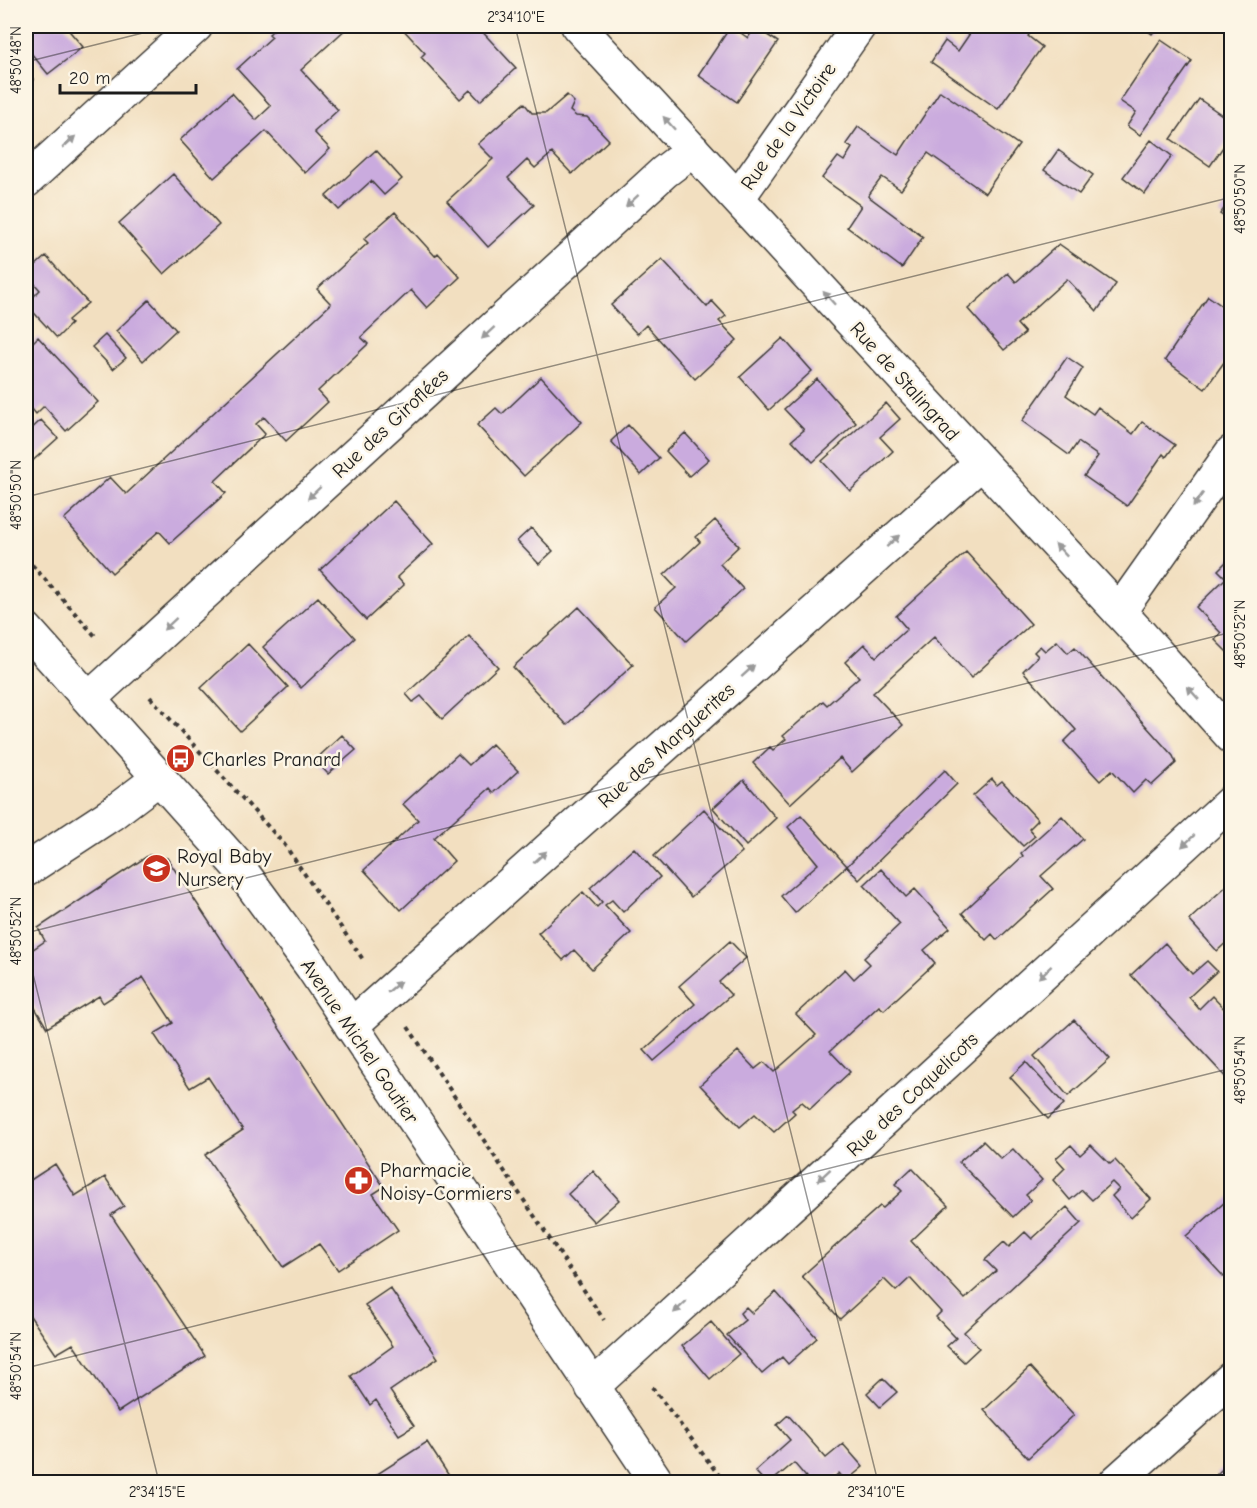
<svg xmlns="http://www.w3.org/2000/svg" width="1257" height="1508" viewBox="0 0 1257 1508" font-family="'Comic Neue',sans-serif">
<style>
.building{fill:#caabde}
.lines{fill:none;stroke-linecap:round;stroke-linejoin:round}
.minor-casing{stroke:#3c3935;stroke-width:36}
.path{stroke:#3c3935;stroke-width:4;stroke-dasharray:4.5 4.5;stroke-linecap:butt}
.minor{stroke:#fff;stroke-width:33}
.oneway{fill:#999}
.ticks{fill:none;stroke:#1c1c1c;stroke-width:1.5;stroke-opacity:0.45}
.labels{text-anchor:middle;stroke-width:5;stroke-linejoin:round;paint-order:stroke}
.street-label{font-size:20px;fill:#1c1c1c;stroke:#fcf5e5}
.poi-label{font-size:20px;fill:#1c1c1c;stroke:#fcf5e5;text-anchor:start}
.neatline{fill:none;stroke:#1c1c1c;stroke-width:2}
.ticks-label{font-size:15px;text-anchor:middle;fill:#1c1c1c}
</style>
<rect width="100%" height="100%" fill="#fcf5e5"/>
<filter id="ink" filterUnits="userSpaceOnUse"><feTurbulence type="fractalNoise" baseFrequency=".0167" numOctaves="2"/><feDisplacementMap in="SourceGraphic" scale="12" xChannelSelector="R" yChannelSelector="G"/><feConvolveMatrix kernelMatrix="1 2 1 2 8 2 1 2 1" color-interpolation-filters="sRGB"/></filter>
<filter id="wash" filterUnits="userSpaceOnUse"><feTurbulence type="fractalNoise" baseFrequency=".008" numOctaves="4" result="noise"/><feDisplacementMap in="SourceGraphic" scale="24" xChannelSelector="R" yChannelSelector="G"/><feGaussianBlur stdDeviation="1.35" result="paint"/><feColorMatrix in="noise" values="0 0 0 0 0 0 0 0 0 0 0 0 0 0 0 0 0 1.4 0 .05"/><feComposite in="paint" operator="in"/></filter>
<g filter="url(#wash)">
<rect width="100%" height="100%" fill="#f2dfc0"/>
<g id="blocks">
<!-- building -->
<path class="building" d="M36,26H65L83,47L48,74L26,47V34Z
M278,26H349L301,70L338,110L314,132L330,149L305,173L266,131L214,178L180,140L232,93L256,120L271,106L237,69L272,37L269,34Z
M400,26H477L516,68L480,101L470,90L460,99L421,57L425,53Z
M731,26L748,38L755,27L778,42L737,102L698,75Z
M975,26H1035L1028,36L1042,47L998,109L931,62L945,41L958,51Z
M1141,26H1158L1152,34Z
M1161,40L1192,61L1140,135L1127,126L1136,112L1120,101Z
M26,71L34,80L26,87Z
M940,91L1019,145L985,193L928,153L901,190L882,177L868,196L923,237L902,268L847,227L861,206L822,178L838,157L844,161L852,148L846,144L858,127L898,155Z
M567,95L574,102L570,111L576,116L587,117L609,140L572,174L552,153L535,168L527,160L508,178L534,205L488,247L447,201L493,159L478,144L524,103L532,113H546Z
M1199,99L1232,122V134L1210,166L1171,139Z
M1151,140L1172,156L1145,194L1123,177Z
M376,150L402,179L384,195L371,181L339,210L326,196Z
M1058,150L1093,175L1079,194L1044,170Z
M173,174L219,225L164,274L119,223Z
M1232,198V222L1220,214Z
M395,212L435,256L438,253L460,277L427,308L411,290L361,337L368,344L318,391L328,402L286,441L264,417L256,424L265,434L215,481L226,493L170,543L159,531L112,573L64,519L110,477L126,494L181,443L331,304L317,289L368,243L364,239Z
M1059,244L1116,284L1097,311L1067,279L1017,324L1025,333L1004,350L968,309L1008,273L1016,282Z
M46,256L88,303L68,320L71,324L57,338L26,304L40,290L26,274Z
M662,259L707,307L712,301L726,316L719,321L737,340L695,379L646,325L637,334L611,305Z
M1208,296L1232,313V351L1205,389L1165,360Z
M149,300L176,330L143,361L116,331Z
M105,335L126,358L113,369L92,347Z
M38,337L98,402L66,431L44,406L36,414L26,402V349Z
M783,338L812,371L769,410L740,377Z
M1067,357L1083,368L1066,395L1093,414L1098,407L1133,434L1142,422L1175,445L1166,457L1163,454L1127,506L1084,476L1098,456L1078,442L1069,455L1022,421Z
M541,377L582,422L524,476L477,425L496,408L502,414Z
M817,379L856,423L813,462L792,440L804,430L784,409Z
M886,403L900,419L880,437L893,451L850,491L822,461Z
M41,420L58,438L28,465L26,463V434Z
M628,425L659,458L641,475L611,441Z
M685,433L709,459L689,476L666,451Z
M394,501L433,544L397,577L404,585L366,620L320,570Z
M715,520L739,546L720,564L743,589L686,641L655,607L676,588L664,575L700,542L696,537Z
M531,528L553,551L539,564L517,541Z
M966,552L1031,624L971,678L934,637L873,693L903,725L852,772L840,758L790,804L753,763L770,747L773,750L786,739L783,736L823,701L827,705L859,677L845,662L864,644L876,657L907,629L896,616Z
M1232,556V657L1215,640L1221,633L1196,607L1226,578L1218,570Z
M318,597L355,638L301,688L263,647Z
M579,607L633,665L567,725L513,667Z
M469,636L498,667L442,719L421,696L413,702L406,694Z
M1057,641L1068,653L1075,647L1173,756L1176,763L1152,785L1146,780L1133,793L1112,770L1100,781L1064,742L1076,730L1023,671L1038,656L1034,652L1040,646L1045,651Z
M248,644L288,687L240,731L201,688Z
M342,735L356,750L328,774L315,760Z
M492,744L518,771L494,793L490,788L434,838L454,861L401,910L364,870L418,820L403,804L458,754L469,765Z
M945,770L957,784L859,880L847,866Z
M992,779L997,785L1002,781L1038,820L1029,829L1035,836L1023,846L973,796Z
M744,780L776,818L746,846L713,808Z
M704,809L742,852L691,897L654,856Z
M801,815L847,866L795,913L781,896L818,864L788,827Z
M1062,816L1083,839L1041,876L1053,889L997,940L992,934L986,940L962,913L1023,856L1021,853Z
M634,848L660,877L623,912L612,900L605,905L631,933L592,969L574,950L563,960L538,933L583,892L597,907L602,902L590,888Z
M149,855L167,858L384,1187L373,1194L398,1230L338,1270L319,1244L283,1267L205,1155L243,1130L208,1077L190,1088L154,1034L173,1023L143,977L103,1003L99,996L47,1028L26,993V954L45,941L38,928Z
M881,869L906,897L915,889L950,928L924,950L935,963L884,1010L879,1006L830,1051L850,1072L810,1109L802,1102L792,1110L795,1113L774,1132L755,1114L740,1127L700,1085L738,1051L755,1069L764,1062L774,1072L816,1035L796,1014L845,969L854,979L870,964L864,958L900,924L864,885Z
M1232,881V937L1217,951L1189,920Z
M730,941L746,958L719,982L731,995L654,1061L644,1050L695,1004L679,986Z
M1165,943L1192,974L1207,961L1217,971L1189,997L1199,1009L1212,996L1232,1017V1084L1131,975Z
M1074,1020L1110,1059L1068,1096L1034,1056Z
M1026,1062L1064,1104L1048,1119L1010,1077Z
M983,1141L1001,1159L1013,1149L1042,1180L1026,1195L1031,1200L1013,1217L959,1162Z
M1071,1145L1080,1155L1091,1145L1110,1164L1115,1160L1151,1199L1131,1218L1112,1196L1119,1189L1112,1182L1092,1200L1082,1190L1070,1200L1053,1180L1065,1168L1056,1158Z
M55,1164L75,1196L105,1177L124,1206L111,1215L205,1356L118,1412L73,1344L56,1354L26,1310V1183Z
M912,1168L948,1206L911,1241L965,1299L996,1271L985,1260L1004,1242L1009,1247L1025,1232L1032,1239L1067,1207L1081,1223L964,1332L979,1348L964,1362L947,1346L956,1338L936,1317L941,1312L910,1278L896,1291L884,1279L840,1319L802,1276L880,1206L883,1208L902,1191L895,1184Z
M593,1171L619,1200L594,1222L568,1194Z
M1232,1196V1270L1224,1277L1186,1236Z
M390,1288L438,1358L390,1391L414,1426L399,1435L376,1400L370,1405L351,1376L393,1346L365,1305Z
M776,1292L817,1338L788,1364L782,1357L762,1374L727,1335L745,1320L740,1313L746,1307L752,1313Z
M711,1322L739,1354L710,1379L682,1346Z
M1030,1367L1074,1415L1028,1458L984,1410Z
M883,1378L897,1392L880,1407L867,1393Z
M788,1415L826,1458L843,1444L863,1467L846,1481L839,1473L829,1482H799L806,1477L794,1463L771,1482H765L755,1471L790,1440L777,1425Z
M427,1442L453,1482H365Z
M1232,1460V1482H1218L1222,1479L1217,1474Z"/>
</g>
</g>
<g filter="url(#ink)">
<use href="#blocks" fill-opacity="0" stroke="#3c3935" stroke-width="1.5"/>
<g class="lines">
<defs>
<path id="minor" d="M578,26L1138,632L1232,737
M26,181L196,26
M738,198L859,26
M1119,612L1232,452
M26,629L237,865L312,967L657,1482
M89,699L664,172L693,150
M26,870L110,815L159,778
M351,1026L980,464
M592,1387L1232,801
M1116,1482L1232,1378"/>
</defs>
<!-- minor casing -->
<use href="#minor" class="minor-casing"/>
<!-- path -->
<path class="path" d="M26,558L97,638
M150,697L284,844L364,961
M408,1027L604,1320
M652,1387L724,1482"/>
<!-- minor -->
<use href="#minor" class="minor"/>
</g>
<!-- one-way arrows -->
<defs><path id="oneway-solid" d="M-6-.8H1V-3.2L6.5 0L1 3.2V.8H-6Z" transform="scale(1.5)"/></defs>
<g class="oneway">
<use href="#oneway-solid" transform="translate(669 123) rotate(-132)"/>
<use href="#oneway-solid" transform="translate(69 142) rotate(-42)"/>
<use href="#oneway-solid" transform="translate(632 201) rotate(137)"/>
<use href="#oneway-solid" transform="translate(829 298) rotate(-132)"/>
<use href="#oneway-solid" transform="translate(488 333) rotate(137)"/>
<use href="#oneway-solid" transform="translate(314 493) rotate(137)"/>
<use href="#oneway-solid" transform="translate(1198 500) rotate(125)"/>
<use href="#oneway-solid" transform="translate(893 541) rotate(-42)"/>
<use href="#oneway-solid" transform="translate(1061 550) rotate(-133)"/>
<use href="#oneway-solid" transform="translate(170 624) rotate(137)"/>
<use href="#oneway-solid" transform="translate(748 671) rotate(-42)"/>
<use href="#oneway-solid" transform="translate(1193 693) rotate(-132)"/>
<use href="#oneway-solid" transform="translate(1188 841) rotate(137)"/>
<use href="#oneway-solid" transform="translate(540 857) rotate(-42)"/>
<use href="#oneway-solid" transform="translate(1045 972) rotate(137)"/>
<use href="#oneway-solid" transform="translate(394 987) rotate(-40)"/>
<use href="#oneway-solid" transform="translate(824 1175) rotate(137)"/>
<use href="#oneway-solid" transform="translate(680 1307) rotate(137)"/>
</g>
</g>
<!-- ticks -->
<path class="ticks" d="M515,26L878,1482M26,62L171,26M26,497L1232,197M26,933L1232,632M26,946L159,1482M26,1368L1232,1068"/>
<!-- icons -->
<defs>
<symbol id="bus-disc" viewBox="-11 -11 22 22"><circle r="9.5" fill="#c8321e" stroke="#fcf5e5"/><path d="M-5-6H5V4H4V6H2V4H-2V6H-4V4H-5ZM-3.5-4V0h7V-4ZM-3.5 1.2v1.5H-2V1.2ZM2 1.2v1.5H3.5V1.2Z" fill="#fff"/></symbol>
<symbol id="school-disc" viewBox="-11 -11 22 22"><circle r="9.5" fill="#c8321e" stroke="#fcf5e5"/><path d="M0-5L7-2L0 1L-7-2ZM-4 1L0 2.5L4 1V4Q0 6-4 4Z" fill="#fff"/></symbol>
<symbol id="pharmacy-disc" viewBox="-11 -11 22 22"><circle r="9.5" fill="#c8321e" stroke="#fcf5e5"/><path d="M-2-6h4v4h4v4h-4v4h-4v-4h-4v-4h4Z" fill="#fff"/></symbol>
</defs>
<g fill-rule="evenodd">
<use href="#bus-disc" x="164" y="742" width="33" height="33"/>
<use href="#school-disc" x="140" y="852" width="33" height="33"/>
<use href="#pharmacy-disc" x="342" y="1164" width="33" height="33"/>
</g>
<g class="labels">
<!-- street labels -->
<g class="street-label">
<text transform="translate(788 126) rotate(-55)" y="7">Rue de la Victoire</text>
<text transform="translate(905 381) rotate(48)" y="7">Rue de Stalingrad</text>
<text transform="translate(390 423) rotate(-43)" y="7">Rue des Giroflées</text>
<text transform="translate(666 745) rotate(-42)" y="7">Rue des Marguerites</text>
<text transform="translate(360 1041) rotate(56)" y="7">Avenue Michel Goutier</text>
<text transform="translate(912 1094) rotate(-43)" y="7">Rue des Coquelicots</text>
</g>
<!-- poi labels -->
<g class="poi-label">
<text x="202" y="766">Charles Pranard</text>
<text x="177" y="863">Royal Baby<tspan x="177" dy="23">Nursery</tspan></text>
<text x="380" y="1177">Pharmacie<tspan x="380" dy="23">Noisy-Cormiers</tspan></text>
</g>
</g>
<!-- margin -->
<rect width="1257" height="1508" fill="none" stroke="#fcf5e5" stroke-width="66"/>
<!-- scale -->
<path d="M60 84v9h136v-9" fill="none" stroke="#1c1c1c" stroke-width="3"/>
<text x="69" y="84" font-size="18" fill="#1c1c1c" stroke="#fcf5e5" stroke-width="4.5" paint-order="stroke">20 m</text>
<rect x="33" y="33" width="1191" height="1442" class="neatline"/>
<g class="ticks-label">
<text x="516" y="22">2°34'10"E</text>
<text transform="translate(16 60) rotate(-90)" y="5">48°50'48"N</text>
<text transform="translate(1240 199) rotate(-90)" y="5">48°50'50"N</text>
<text transform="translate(16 495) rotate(-90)" y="5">48°50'50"N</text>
<text transform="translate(1240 634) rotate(-90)" y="5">48°50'52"N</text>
<text transform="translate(16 931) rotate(-90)" y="5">48°50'52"N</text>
<text transform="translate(1240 1070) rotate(-90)" y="5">48°50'54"N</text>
<text transform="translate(16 1366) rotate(-90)" y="5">48°50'54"N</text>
<text x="157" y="1497">2°34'15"E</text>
<text x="876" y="1497">2°34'10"E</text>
</g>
</svg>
